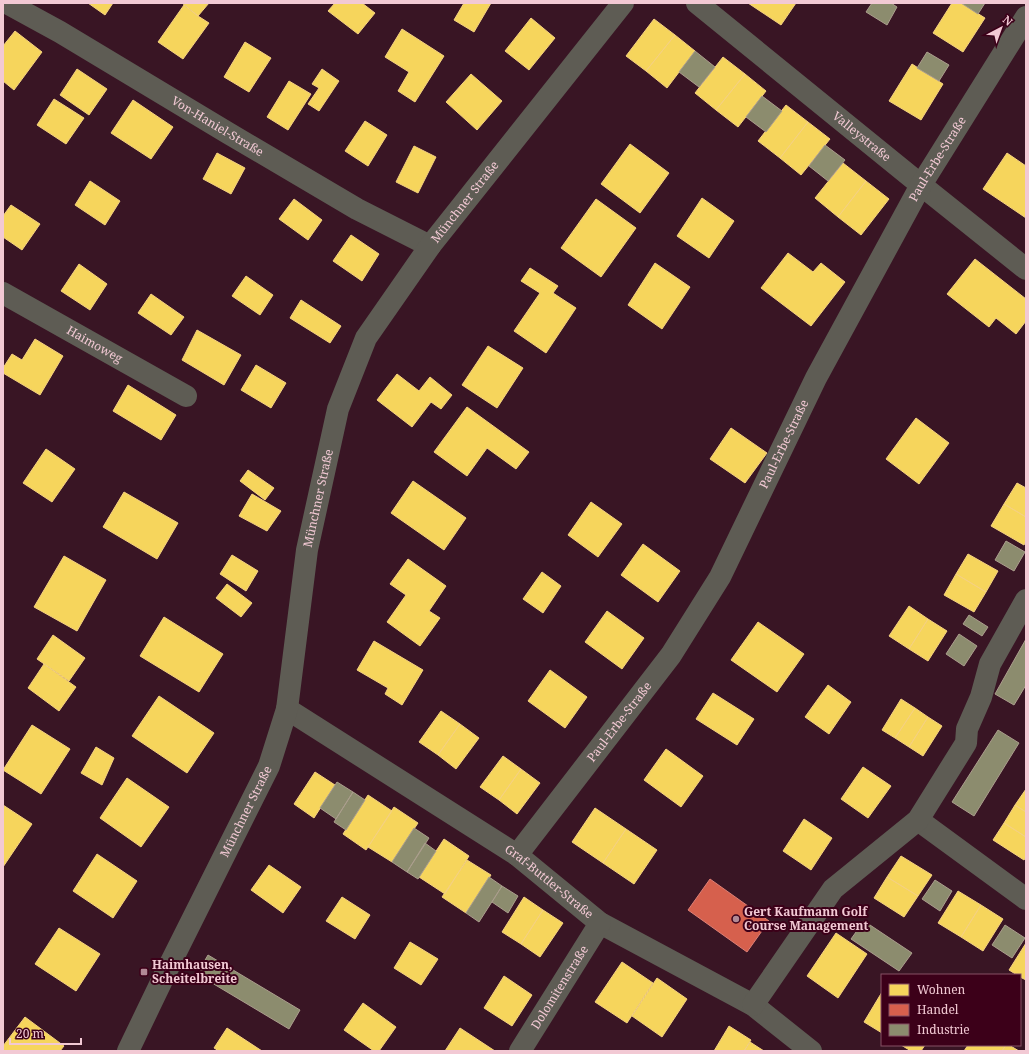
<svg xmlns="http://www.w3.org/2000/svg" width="1029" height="1054" viewBox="0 0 1029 1054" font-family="'Noto Serif',serif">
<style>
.homes{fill:#f6d55c;stroke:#f5d180}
.shops{fill:#d6604d;stroke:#de8076}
.industry{fill:#8c8c6e;stroke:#ab9e8d}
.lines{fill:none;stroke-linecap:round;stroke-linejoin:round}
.minor{stroke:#5e5c54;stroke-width:22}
.poi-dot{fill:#b18a96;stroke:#3c0019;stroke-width:1.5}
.labels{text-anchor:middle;stroke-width:4;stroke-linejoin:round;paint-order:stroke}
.street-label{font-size:12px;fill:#f2c9d4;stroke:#3c0019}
.poi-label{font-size:12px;font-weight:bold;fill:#f2c9d4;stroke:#3c0019;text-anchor:start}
</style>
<rect width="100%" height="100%" fill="#391524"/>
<!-- homes -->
<path class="homes" d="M88,3H113L105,15Z
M182,3H209L198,16Z
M335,3H362L375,13L358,34L328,11Z
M464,3H491L474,32L454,20Z
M748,3H796L781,25Z
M952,3H961L985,18L963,52L933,33Z
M184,5L198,16L209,23L183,59L158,42Z
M531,18L555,38L529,70L505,51Z
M654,19L675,35L646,71L626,56Z
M402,29L444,56L415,102L398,91L409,72L385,57Z
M15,31L42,52L14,90L3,81V46Z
M675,35L695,51L667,88L646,71Z
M245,42L271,58L249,92L224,77Z
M723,57L745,74L716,110L695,93Z
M912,64L943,84L921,120L889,101Z
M77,69L107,89L89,115L60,95Z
M322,69L339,81L319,111L308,104L319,88L312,84Z
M471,74L502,101L477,130L446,102Z
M745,74L766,91L738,127L716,110Z
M289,81L311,94L288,130L267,117Z
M54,99L84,118L66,144L37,125Z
M133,100L173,127L151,159L111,133Z
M786,105L808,122L780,158L758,141Z
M365,121L387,135L368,166L345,151Z
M808,122L830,139L801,175L780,158Z
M630,144L669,173L640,213L601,184Z
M414,146L436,157L418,193L396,182Z
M217,153L245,168L231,194L203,179Z
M1007,153L1026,166V218L983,189Z
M843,163L866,181L838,217L815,198Z
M90,181L120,201L105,225L75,205Z
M866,181L889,199L861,235L838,217Z
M702,198L734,221L709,258L677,236Z
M294,199L322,220L308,240L279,219Z
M596,199L636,228L601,277L561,248Z
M11,205L40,224L22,250L3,237V216Z
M351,235L379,254L362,281L333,261Z
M788,253L813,272L821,263L845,282L811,326L761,288Z
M975,259L1026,299V321L1016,334L996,318L989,327L947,294Z
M655,263L690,287L662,329L628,305Z
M79,264L107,284L90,310L61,291Z
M530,268L558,286L553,293L576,308L546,353L514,331L540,293L521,281Z
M246,276L273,295L260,315L232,296Z
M151,294L184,317L171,335L138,313Z
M301,300L341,326L330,343L290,318Z
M197,330L241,355L224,385L182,360Z
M35,339L63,356L40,395L3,373V368L12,354L22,360Z
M488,346L523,368L497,408L462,385Z
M256,365L286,383L271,408L241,390Z
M397,374L419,391L430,377L452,395L441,409L431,402L412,427L377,400Z
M128,385L176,415L161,440L113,411Z
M467,407L529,452L516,469L487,448L467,476L434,452Z
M916,418L949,443L919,484L886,459Z
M731,428L767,453L745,483L710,459Z
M46,449L75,469L52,502L23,483Z
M248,470L274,488L265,500L240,481Z
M413,481L466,518L444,550L391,513Z
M1017,483L1026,488V517L1004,504Z
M124,492L178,523L157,559L103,527Z
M252,494L281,511L267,531L239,516Z
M591,502L622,524L598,557L568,535Z
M1004,504L1026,517V541L1024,545L991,526Z
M643,544L680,571L658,602L621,575Z
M968,554L998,571L986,592L956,574Z
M232,555L258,571L246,591L220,574Z
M64,556L106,580L77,631L34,607Z
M408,559L446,586L429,611L440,618L420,646L387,622L406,595L390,584Z
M542,572L561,586L543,613L523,599Z
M956,574L986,592L974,612L944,595Z
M227,584L252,603L241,617L216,598Z
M909,606L928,619L909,649L889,636Z
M607,611L644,638L622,669L585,642Z
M164,617L223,654L199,692L140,656Z
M928,619L947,631L928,661L909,649Z
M758,622L804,654L777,692L731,660Z
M53,635L85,658L69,681L37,659Z
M374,641L423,670L402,705L385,694L388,688L357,670Z
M44,664L76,687L59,711L28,688Z
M550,670L587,697L565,728L528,701Z
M828,685L851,702L829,734L805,717Z
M713,693L754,719L737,745L696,719Z
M159,696L214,733L187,773L132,736Z
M901,699L915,708L895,738L882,730Z
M915,708L928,717L909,747L895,738Z
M441,711L460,724L438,755L419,742Z
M928,717L942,726L923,756L909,747Z
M460,724L479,738L456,769L438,755Z
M32,725L70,749L41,794L3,770Z
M96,747L114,758L102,785L81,773Z
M666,749L703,776L681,807L644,780Z
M503,756L521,769L499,800L480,787Z
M863,767L891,786L868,818L841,799Z
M521,769L540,783L517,814L499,800Z
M315,772L335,785L314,818L294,804Z
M127,778L169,807L141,847L100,818Z
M1026,789V812L1015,805Z
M368,795L392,811L366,850L343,834Z
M3,805L32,824L3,867Z
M1015,805L1026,812V837L1004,823Z
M394,807L418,823L392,862L368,847Z
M595,808L626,829L603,863L572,842Z
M804,819L832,838L811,870L783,851Z
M1004,823L1026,837V857L1024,860L993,840Z
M626,829L657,850L634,884L603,863Z
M444,839L469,856L445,894L419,877Z
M97,854L137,881L113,918L73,891Z
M901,856L932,875L918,896L887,877Z
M467,860L491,875L466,913L442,897Z
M269,865L301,887L283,913L251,890Z
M887,877L918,896L904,917L874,898Z
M958,891L981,905L961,937L938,923Z
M342,897L370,915L355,939L326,921Z
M524,897L543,910L521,944L502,932Z
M981,905L1003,919L983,951L961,937Z
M543,910L563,923L540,957L521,944Z
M59,928L100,954L76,991L35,964Z
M836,933L867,954L838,998L807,976Z
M410,942L438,959L421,985L394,968Z
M1026,943V980L1020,977V975H1017L1009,970Z
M622,962L653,983L627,1023L595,1002Z
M504,976L532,995L512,1026L484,1008Z
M657,978L687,999L662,1037L632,1016Z
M882,992V1033L864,1022Z
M363,1003L396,1027L379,1051H374L344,1030Z
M25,1017L64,1046L60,1051H3V1046Z
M729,1026L751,1040L744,1051H714Z
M227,1028L262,1051H219L214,1048Z
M460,1028L495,1051H445Z
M750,1042L764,1051H744Z
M901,1045H925L921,1051H911Z
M968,1045H1006L1002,1051H964Z
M1006,1045H1009L1019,1051H1002Z"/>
<!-- shops -->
<path class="shops" d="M710,879L769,921L747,952L688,910Z"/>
<!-- industry -->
<path class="industry" d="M872,3H891L897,7L887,25L866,12Z
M961,3H985L978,14Z
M695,51L715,67L699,87L679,72Z
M927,52L949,65L939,81L917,68Z
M762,96L782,111L766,132L746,117Z
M825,145L845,160L828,181L809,166Z
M1006,541L1025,552L1014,571L995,560Z
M969,615L988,627L982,636L963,624Z
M959,634L977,646L964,666L946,654Z
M1026,639V685L1014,705L995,694Z
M998,730L1019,743L974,816L952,802Z
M337,782L353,792L336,819L320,808Z
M353,792L365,800L346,830L334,822Z
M414,828L429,838L407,872L392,862Z
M425,843L436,851L418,879L407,872Z
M489,877L502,886L479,922L466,913Z
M935,880L952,891L940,911L922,899Z
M502,886L518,896L508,913L492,902Z
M864,921L912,953L899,971L851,939Z
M1005,925L1025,938L1012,958L992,945Z
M208,955L300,1010L289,1029L197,974Z"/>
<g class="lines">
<!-- minor -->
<g class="minor">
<path id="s1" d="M7,3L60,32L228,133L357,209L430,246"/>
<path id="s2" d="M697,3L921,185L1026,269"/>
<path id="s3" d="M3,293L186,396"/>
<path id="s4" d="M287,709L517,855L600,923L753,1005L811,1051"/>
<path d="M918,820L1026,899"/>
<path id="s5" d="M517,855L671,655L720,577L816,378L921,185L1026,17"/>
<path d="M753,1005L833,889L918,820L966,743L967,729L981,697L990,664L1026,600"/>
<path id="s6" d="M128,1051L166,972L269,766L287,709L307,550L338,409L366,338L430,246L623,3"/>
<path id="s7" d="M520,1051L600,923"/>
</g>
</g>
<!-- markers -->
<g class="poi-dot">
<circle cx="736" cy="919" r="4"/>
<rect x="140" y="968" width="8" height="8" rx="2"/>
</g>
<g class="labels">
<!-- street labels -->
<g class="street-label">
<text dy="4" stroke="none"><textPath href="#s1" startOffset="244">Von-Haniel-Straße</textPath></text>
<text dy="4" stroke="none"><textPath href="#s2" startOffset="212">Valleystraße</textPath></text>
<text dy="4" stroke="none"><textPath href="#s5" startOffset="816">Paul-Erbe-Straße</textPath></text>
<text dy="4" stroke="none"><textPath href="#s6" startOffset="927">Münchner Straße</textPath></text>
<text dy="4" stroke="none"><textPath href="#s3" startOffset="105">Haimoweg</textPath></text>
<text dy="4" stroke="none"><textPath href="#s5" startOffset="492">Paul-Erbe-Straße</textPath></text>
<text dy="4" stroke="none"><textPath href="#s6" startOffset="591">Münchner Straße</textPath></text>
<text dy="4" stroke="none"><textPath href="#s5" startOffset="168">Paul-Erbe-Straße</textPath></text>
<text dy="4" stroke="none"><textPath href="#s6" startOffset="267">Münchner Straße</textPath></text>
<text dy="4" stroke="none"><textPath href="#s4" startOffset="314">Graf-Buttler-Straße</textPath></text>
<text dy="4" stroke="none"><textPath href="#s7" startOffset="75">Dolomitenstraße</textPath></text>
</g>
<!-- poi labels -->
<g class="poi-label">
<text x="744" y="916">Gert Kaufmann Golf<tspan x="744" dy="14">Course Management</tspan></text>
<text x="152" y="969">Haimhausen,<tspan x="152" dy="14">Scheitelbreite</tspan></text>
</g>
</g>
<!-- border -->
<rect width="1029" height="1054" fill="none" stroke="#f2c9d4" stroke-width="8"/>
<!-- legend -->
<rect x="881" y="974" width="140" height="72" fill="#3c0019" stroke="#855064"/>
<rect x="889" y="984" width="20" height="12" fill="#f6d55c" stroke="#855064"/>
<text x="917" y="994" font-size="12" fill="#f2c9d4">Wohnen</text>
<rect x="889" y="1004" width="20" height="12" fill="#d6604d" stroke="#855064"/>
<text x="917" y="1014" font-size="12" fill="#f2c9d4">Handel</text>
<rect x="889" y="1024" width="20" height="12" fill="#8c8c6e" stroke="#855064"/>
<text x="917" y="1034" font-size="12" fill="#f2c9d4">Industrie</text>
<!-- north arrow -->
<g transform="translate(1001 28) rotate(41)" stroke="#3c0019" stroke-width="3" paint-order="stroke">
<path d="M0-3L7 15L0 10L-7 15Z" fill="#f2c9d4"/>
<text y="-6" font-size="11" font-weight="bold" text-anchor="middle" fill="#f2c9d4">N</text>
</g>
<!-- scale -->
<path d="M10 1038v6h71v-6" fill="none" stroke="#f2c9d4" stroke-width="2"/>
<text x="16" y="1038" font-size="12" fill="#f2c9d4" stroke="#3c0019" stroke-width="3" paint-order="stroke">20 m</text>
</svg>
